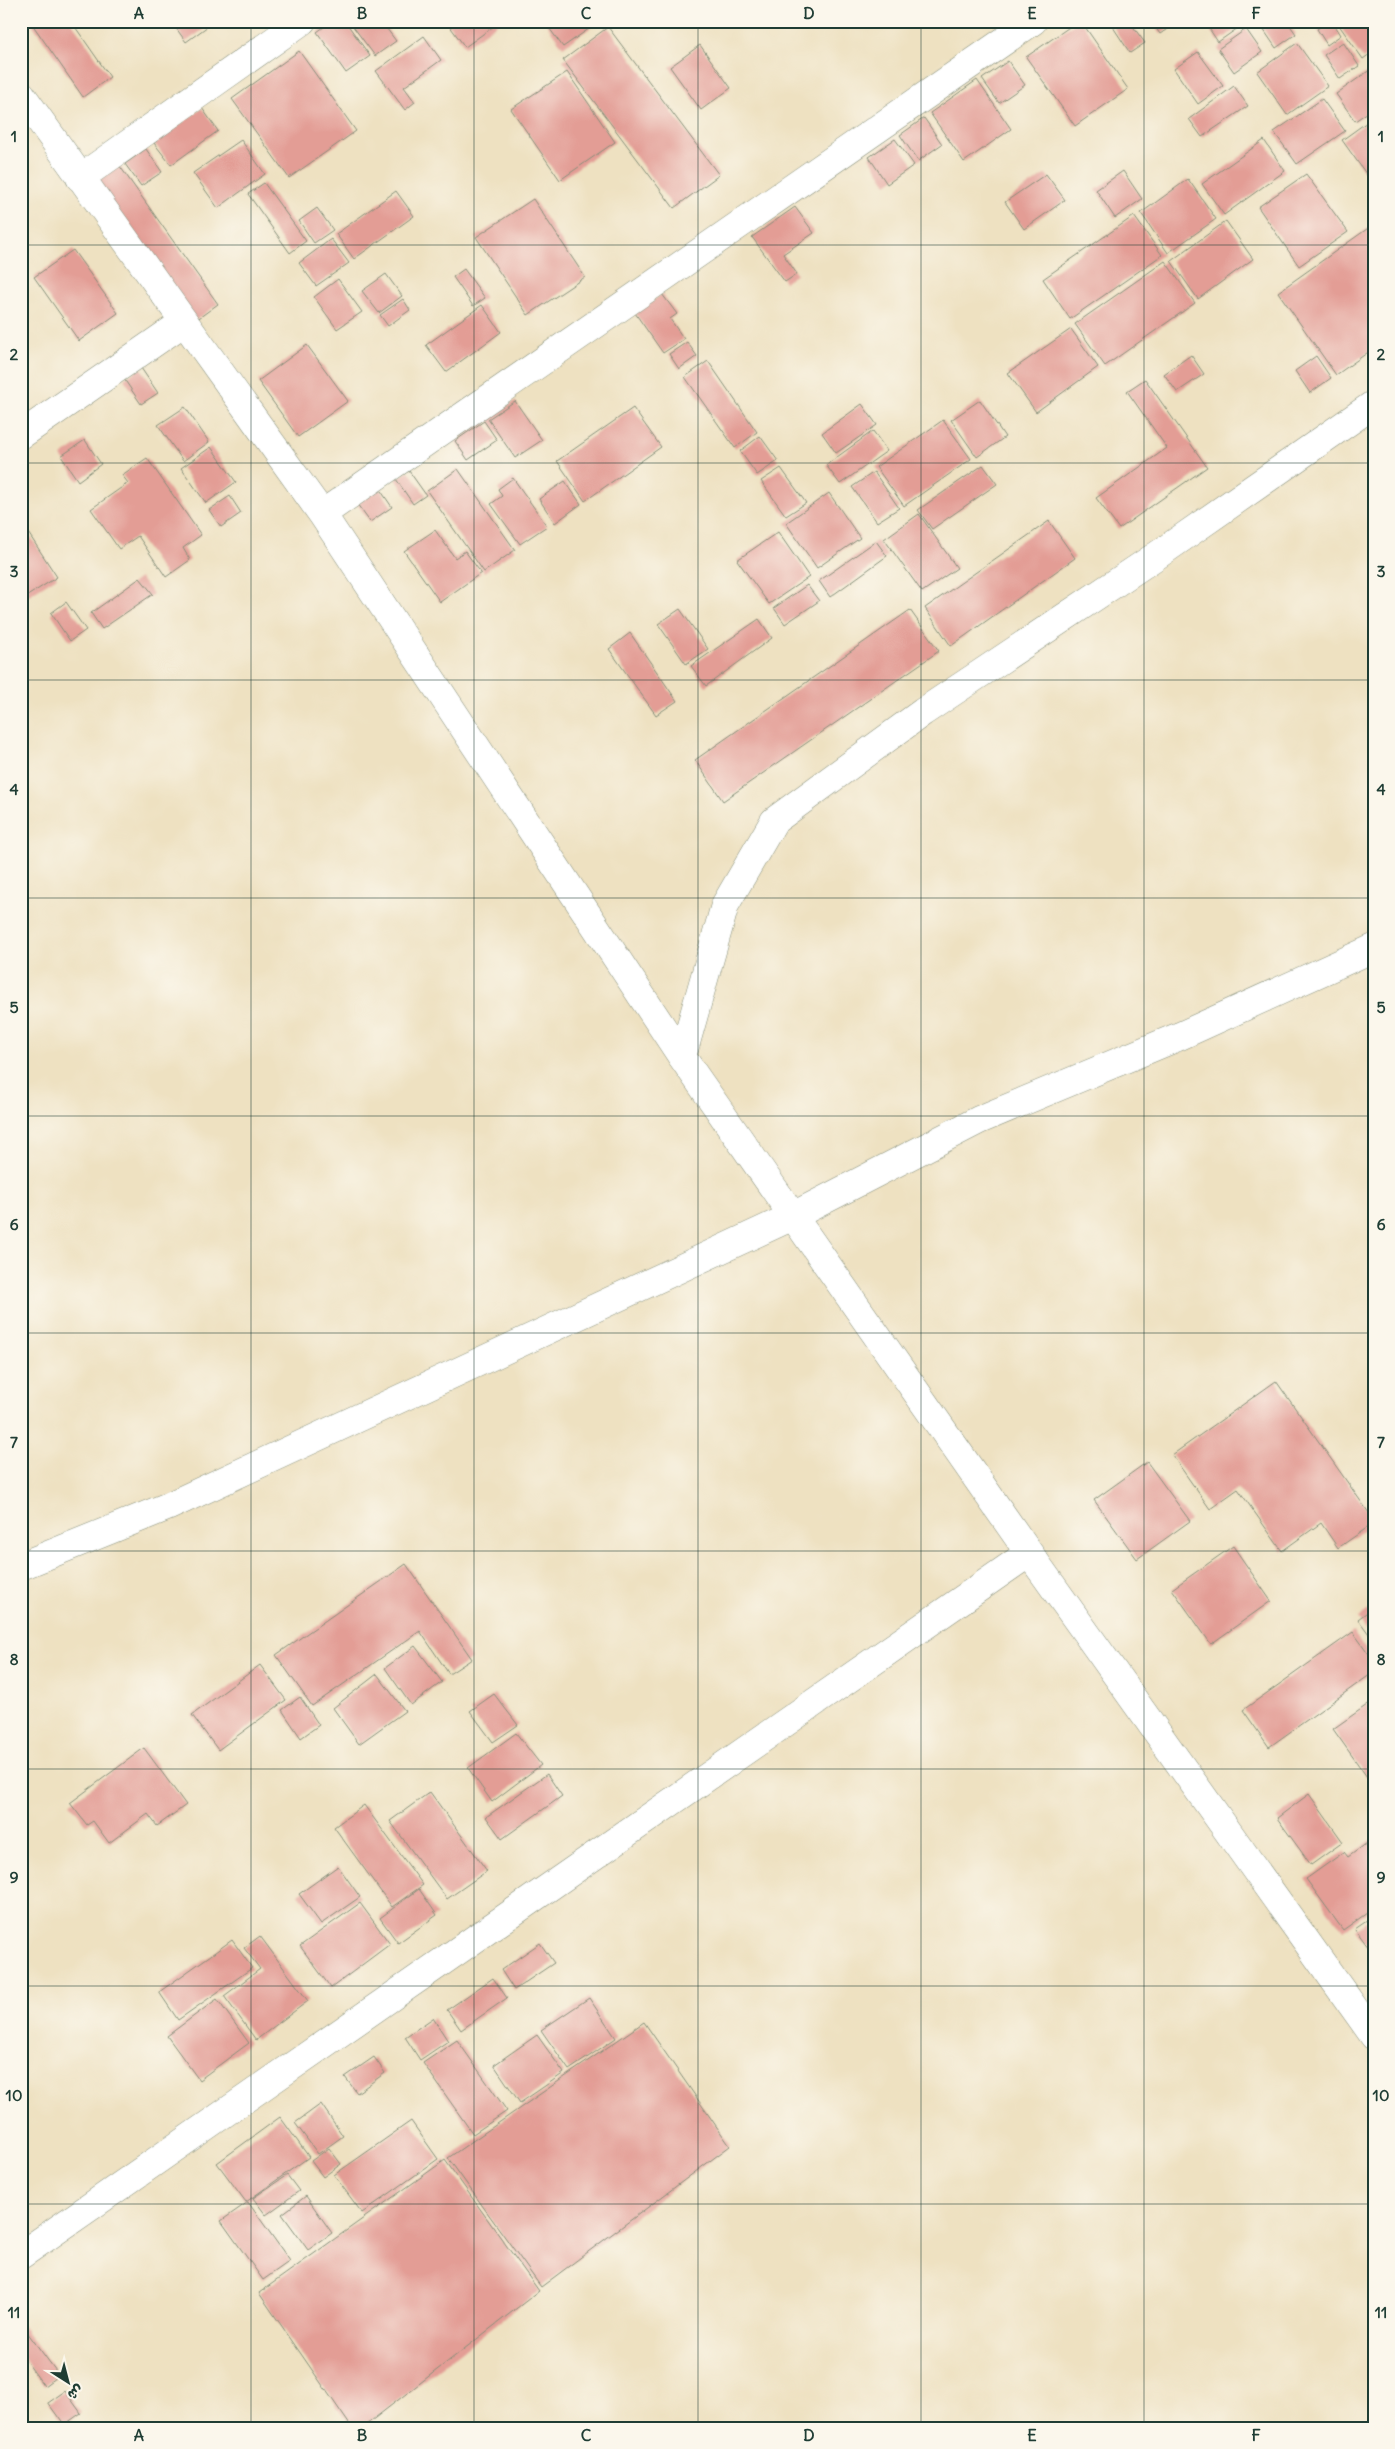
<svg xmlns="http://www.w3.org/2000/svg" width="1395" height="2449" viewBox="0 0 1395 2449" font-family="Delius,'Playpen Sans Arabic',sans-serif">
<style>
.building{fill:#e39d95}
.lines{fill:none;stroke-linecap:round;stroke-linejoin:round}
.street-casing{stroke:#868f7a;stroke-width:29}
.street{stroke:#fff;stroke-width:28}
.grid{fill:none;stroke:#1f3d34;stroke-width:1;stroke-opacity:0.55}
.neatline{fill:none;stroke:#1f3d34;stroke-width:2}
.grid-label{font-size:16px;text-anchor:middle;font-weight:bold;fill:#1f3d34}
</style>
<rect width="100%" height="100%" fill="#fbf7ec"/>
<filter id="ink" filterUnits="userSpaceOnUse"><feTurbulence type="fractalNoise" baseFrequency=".02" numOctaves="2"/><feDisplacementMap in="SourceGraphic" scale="10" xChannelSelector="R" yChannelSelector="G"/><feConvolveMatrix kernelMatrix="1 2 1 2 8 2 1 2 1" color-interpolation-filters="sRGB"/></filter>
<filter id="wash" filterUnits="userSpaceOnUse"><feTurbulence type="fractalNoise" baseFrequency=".0096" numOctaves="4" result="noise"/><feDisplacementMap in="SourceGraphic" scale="20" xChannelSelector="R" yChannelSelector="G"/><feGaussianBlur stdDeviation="1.12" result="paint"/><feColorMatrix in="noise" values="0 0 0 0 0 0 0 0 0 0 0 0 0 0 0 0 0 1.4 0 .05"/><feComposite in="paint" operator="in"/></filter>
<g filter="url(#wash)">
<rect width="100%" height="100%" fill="#eee1c1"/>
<g id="blocks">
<!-- building -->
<path class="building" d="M30,21H71L110,77L83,97Z
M171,21H215L186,42Z
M332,21H345L370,56L346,73L317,32Z
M349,21H381L396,41L375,56Z
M446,21H501L465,47Z
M544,21H589L593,26L563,47Z
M1078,21H1081L1128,89L1075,126L1026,57Z
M1109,21H1129L1145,43L1130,53Z
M1151,21H1179L1160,34Z
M1204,21H1248L1218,42Z
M1260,21H1287L1296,34L1276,48L1259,23Z
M1328,21H1332L1341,35L1327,45L1317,29Z
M1336,21H1367L1374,31V51L1363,59Z
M608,27L719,175L674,208L563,60Z
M1246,29L1262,52L1234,72L1218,49Z
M424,36L441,60L404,87L415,102L405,110L376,71Z
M1343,42L1359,66L1340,79L1324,55Z
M1297,43L1328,86L1287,115L1257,72Z
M700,45L731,88L701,110L670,67Z
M299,51L356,131L289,178L232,99Z
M1198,52L1223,86L1198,104L1174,69Z
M1008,61L1025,85L999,103L982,79Z
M1374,67V108L1355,121L1336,94Z
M567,72L615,142L560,180L511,109Z
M977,80L1011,129L964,162L930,113Z
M1234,86L1248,106L1202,137L1189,119Z
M1322,99L1345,131L1297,164L1274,132Z
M202,108L218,131L171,165L154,143Z
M1374,117V185L1342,140Z
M924,118L942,144L918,161L900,135Z
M895,139L914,165L887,184L869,157Z
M241,140L265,174L218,208L193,173Z
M1264,140L1285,171L1224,215L1202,184Z
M146,149L162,172L141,186L125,164Z
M119,165L218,304L192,323L93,184Z
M1123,171L1142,199L1115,218L1096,190Z
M1046,174L1065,200L1024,229L1005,202Z
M1306,174L1348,232L1299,266L1258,207Z
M1188,179L1216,219L1168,253L1141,213Z
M264,183L306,241L290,253L248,194Z
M396,191L414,216L354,259L336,234Z
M533,199L585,277L528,315L476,237Z
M795,207L814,233L783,254L797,274L785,282L752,237Z
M317,208L333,230L314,243L299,221Z
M1134,216L1162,255L1070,319L1043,279Z
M1226,221L1253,259L1198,299L1171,261Z
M1374,224V348L1336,375L1278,292Z
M331,239L349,263L316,286L299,263Z
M73,250L118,313L79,341L34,277Z
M1165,261L1195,303L1105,366L1075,324Z
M464,269L485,298L473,306L453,277Z
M386,274L402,296L379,313L362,291Z
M338,279L362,312L337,329L314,297Z
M662,294L677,314L670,319L684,339L663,353L635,313Z
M403,299L410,310L388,326L380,315Z
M482,305L501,332L446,372L426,345Z
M1071,329L1098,367L1036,412L1008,373Z
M687,342L697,356L679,369L669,354Z
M307,345L348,401L298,437L258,381Z
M1191,355L1204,374L1177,392L1164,374Z
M1316,356L1331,378L1310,393L1295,371Z
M708,361L757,432L735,448L685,377Z
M141,368L158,393L141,404L124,379Z
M1145,379L1207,467L1119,529L1096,498L1167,448L1127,391Z
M980,400L1005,437L977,457L951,420Z
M515,401L542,440L515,458L488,419Z
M862,404L877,425L836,453L822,433Z
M185,407L209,442L183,461L158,425Z
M633,408L661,447L585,501L557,461Z
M943,420L971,459L904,506L876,467Z
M484,421L497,440L468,460L455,441Z
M873,431L887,451L840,484L826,465Z
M760,436L778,461L757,475L740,451Z
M85,440L101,464L78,481L61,456Z
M211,447L236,482L206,503L181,468Z
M147,458L201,535L183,548L190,560L166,577L138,536L119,549L91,509L128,483L122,475Z
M983,465L997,484L932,529L918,510Z
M781,468L806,503L786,516L761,481Z
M458,469L515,550L484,572L427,491Z
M409,471L426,495L413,504L396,479Z
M874,472L899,508L877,522L852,487Z
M513,478L547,526L520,544L491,504L502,496L498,489Z
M565,481L581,504L555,523L539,499Z
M379,488L392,507L370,522L357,504Z
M829,493L860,538L817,568L786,523Z
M230,496L241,513L221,527L209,510Z
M919,514L957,568L922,592L884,539Z
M1049,521L1075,558L951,646L925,608Z
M21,522L57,577L21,600Z
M435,530L455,558L465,551L481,573L440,602L404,551Z
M778,532L809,577L769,604L737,560Z
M876,541L887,556L830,597L819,581Z
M140,578L153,594L102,629L91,613Z
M807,585L819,601L785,624L774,608Z
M66,602L86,630L70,641L51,613Z
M680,609L708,649L686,664L658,624Z
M910,610L939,651L723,801L695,760Z
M759,619L772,638L706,686L691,666Z
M630,633L677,701L656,715L609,649Z
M1276,1381L1374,1520V1523L1338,1548L1321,1523L1282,1551L1238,1489L1210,1509L1172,1455Z
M1147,1462L1190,1521L1137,1559L1094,1500Z
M1233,1546L1271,1601L1211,1644L1172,1589Z
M406,1564L472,1659L449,1674L420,1631L312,1706L276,1655Z
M1374,1607V1641L1358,1619Z
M1353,1632L1374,1661V1672L1269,1747L1243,1710Z
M415,1646L442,1682L411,1705L385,1668Z
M260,1665L286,1700L218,1750L192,1715Z
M377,1674L405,1711L359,1744L333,1708Z
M494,1694L518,1725L493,1742L470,1711Z
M300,1697L319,1725L301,1738L282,1710Z
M1374,1700V1773L1367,1777L1333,1729Z
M516,1733L541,1765L492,1802L468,1768Z
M144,1748L186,1805L157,1826L148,1814L109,1843L93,1821L87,1825L70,1803Z
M547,1774L562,1796L502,1839L486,1817Z
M430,1792L487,1871L447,1899L390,1821Z
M1309,1794L1343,1842L1311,1865L1277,1818Z
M364,1805L423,1885L392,1907L334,1827Z
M1374,1838V1908L1343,1930L1306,1879L1344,1852L1348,1857Z
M338,1866L360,1897L321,1924L299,1894Z
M419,1889L437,1915L398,1943L380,1918Z
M360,1903L390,1944L331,1988L300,1946Z
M1374,1916V1955L1355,1929Z
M260,1936L308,2001L256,2040L224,1996L260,1969L244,1948Z
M232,1940L252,1968L178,2020L159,1992Z
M540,1943L554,1963L514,1990L501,1970Z
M493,1978L507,1998L461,2030L447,2010Z
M589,1998L616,2038L569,2070L541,2030Z
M217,1999L249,2043L199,2080L167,2036Z
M433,2018L448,2041L420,2060L405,2037Z
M644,2022L730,2146L541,2287L448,2158Z
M537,2035L564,2073L520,2103L494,2065Z
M457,2040L507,2111L473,2134L423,2063Z
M374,2057L385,2073L357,2093L345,2077Z
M321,2104L343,2136L318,2154L295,2123Z
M280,2117L309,2157L246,2202L217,2163Z
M411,2121L438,2159L362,2213L334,2175Z
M329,2148L341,2164L323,2177L311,2161Z
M445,2160L539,2291L362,2428H352L259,2293Z
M287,2175L299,2191L266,2215L253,2198Z
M306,2196L332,2233L308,2250L282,2214Z
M248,2202L290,2261L263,2280L221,2221Z
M21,2324L59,2375L44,2386L21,2354Z
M65,2391L81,2413L64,2425L48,2403Z"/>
</g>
</g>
<g filter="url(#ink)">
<use href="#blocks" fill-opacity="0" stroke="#868f7a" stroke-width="1"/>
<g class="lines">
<defs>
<path id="street" d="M21,94L322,514L682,1057L793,1216L1029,1553L1374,2036
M80,178L302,21
M21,435L184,322
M322,514L1033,21
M682,1057L725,905L774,821L923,712L1159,554L1374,404
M21,1566L169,1506L793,1216L979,1120L1180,1036L1374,948
M21,2255L1029,1553"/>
</defs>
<!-- street casing -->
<use href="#street" class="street-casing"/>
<!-- street -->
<use href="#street" class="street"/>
</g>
</g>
<!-- grid -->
<path class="grid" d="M251,21V2428M474,21V2428M698,21V2428M921,21V2428M1144,21V2428M21,245H1374M21,463H1374M21,680H1374M21,898H1374M21,1116H1374M21,1333H1374M21,1551H1374M21,1769H1374M21,1986H1374M21,2204H1374"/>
<!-- margin -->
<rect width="1395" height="2449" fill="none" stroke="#fbf7ec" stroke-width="55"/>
<!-- north arrow -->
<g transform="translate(68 2382) rotate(144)" stroke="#fbf7ec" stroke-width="4" paint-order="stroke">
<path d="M0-4L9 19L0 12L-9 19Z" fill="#1f3d34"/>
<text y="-8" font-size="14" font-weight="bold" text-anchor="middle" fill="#1f3d34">ش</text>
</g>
<rect x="28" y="28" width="1340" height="2394" class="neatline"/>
<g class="grid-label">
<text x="139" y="19">A</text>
<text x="362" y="19">B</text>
<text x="586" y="19">C</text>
<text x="809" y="19">D</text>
<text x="1032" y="19">E</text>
<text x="1256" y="19">F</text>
<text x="14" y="142">1</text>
<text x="1381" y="142">1</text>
<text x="14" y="360">2</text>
<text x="1381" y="360">2</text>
<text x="14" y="577">3</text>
<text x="1381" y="577">3</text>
<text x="14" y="795">4</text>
<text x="1381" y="795">4</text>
<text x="14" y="1013">5</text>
<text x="1381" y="1013">5</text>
<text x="14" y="1230">6</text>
<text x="1381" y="1230">6</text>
<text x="14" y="1448">7</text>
<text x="1381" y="1448">7</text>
<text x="14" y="1665">8</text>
<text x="1381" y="1665">8</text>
<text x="14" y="1883">9</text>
<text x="1381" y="1883">9</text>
<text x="14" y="2101">10</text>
<text x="1381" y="2101">10</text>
<text x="14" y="2318">11</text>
<text x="1381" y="2318">11</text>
<text x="139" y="2441">A</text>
<text x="362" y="2441">B</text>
<text x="586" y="2441">C</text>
<text x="809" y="2441">D</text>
<text x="1032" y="2441">E</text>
<text x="1256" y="2441">F</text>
</g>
</svg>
